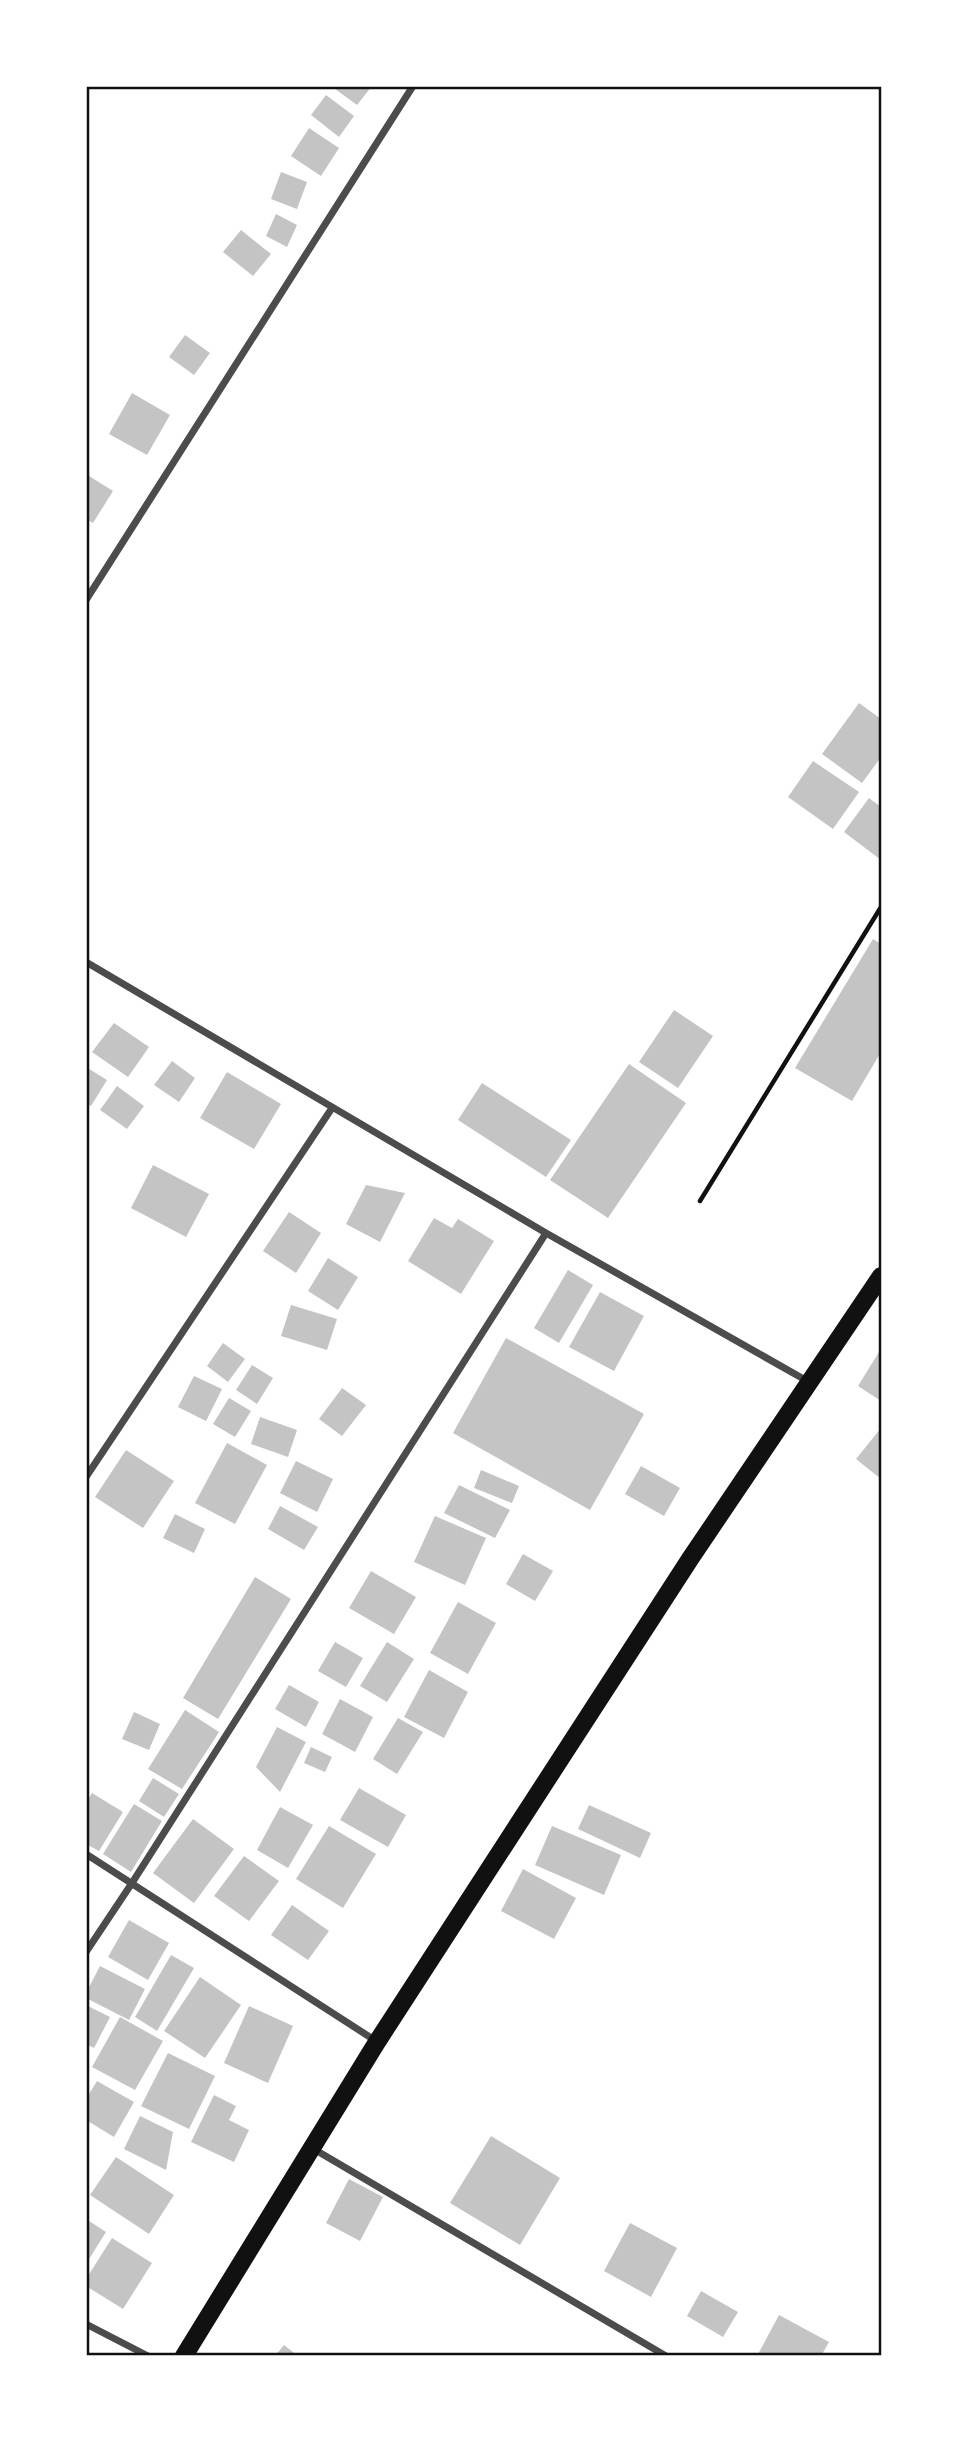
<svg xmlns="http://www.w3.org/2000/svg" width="967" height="2442" viewBox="0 0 967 2442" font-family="Figtree,sans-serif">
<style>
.building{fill:#c4c4c4}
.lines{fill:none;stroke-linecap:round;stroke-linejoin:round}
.path{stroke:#111;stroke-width:4.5}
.minor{stroke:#4c4c4c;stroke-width:7}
.primary{stroke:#111;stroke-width:18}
.neatline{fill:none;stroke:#111;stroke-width:2.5}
</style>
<rect width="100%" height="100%" fill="#fff"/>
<!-- building -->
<path class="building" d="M331,86H372L357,105Z
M326,95L354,116L339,137L311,115Z
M309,128L339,148L321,176L291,156Z
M281,172L307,182L297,209L271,199Z
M276,214L297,225L287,247L266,236Z
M241,230L271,254L253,276L223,252Z
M185,335L210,353L194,375L169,357Z
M132,393L170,415L147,455L109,434Z
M86,474L113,491L93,523L86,519Z
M859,703L881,719V757L862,783L822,754Z
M813,761L859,792L833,829L788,797Z
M869,798L881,807V860L844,832Z
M873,939L881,944V1052L852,1101L795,1068Z
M674,1010L713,1036L678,1088L639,1062Z
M114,1023L149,1047L128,1077L92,1052Z
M172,1061L195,1078L179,1102L154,1085Z
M629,1064L686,1103L608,1218L550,1180Z
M86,1067L107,1080L91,1106L86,1103Z
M227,1072L281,1104L254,1149L200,1118Z
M482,1083L571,1140L546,1177L458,1120Z
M117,1086L144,1106L127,1129L100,1110Z
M153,1165L209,1194L186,1237L131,1208Z
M366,1185L405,1193L380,1242L346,1224Z
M289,1212L321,1233L296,1273L263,1251Z
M434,1218L452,1228L458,1219L494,1241L461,1294L408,1261Z
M328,1258L358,1277L338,1310L308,1291Z
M568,1270L593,1285L559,1343L534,1328Z
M600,1292L644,1316L614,1371L569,1347Z
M291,1305L337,1319L327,1350L281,1336Z
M506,1338L644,1414L590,1510L453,1433Z
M223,1343L245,1359L228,1382L207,1366Z
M879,1352L881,1354V1401L858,1386Z
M252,1365L273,1378L257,1404L236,1390Z
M194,1376L222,1389L206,1421L178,1407Z
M342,1388L366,1405L342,1436L319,1419Z
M229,1398L251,1411L235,1437L213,1424Z
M260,1417L297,1430L288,1457L251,1444Z
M881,1428V1479L856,1459Z
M227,1443L267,1465L235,1524L195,1503Z
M126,1450L174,1481L143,1528L95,1497Z
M296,1461L333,1479L317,1512L280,1493Z
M641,1466L680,1488L664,1516L625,1494Z
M481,1470L519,1486L512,1503L474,1488Z
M459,1485L510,1510L495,1538L444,1513Z
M280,1506L318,1527L304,1550L268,1529Z
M175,1514L205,1529L194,1553L163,1538Z
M435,1516L486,1538L465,1585L414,1562Z
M523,1554L553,1571L535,1601L506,1584Z
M371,1571L416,1597L394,1634L349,1608Z
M255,1577L291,1599L218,1719L183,1698Z
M458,1602L496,1623L468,1674L430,1653Z
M335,1642L363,1658L346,1687L318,1671Z
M387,1642L414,1659L387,1702L360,1686Z
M429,1670L468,1692L444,1738L404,1717Z
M289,1685L319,1702L306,1727L275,1709Z
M340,1699L373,1717L355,1752L322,1734Z
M185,1710L219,1732L182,1789L148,1769Z
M134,1712L160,1724L149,1750L122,1739Z
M398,1718L423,1732L397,1774L373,1759Z
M277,1727L306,1742L280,1792L256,1767Z
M311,1747L332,1757L325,1772L304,1763Z
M153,1778L179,1794L164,1817L139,1801Z
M359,1788L406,1815L388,1847L340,1820Z
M92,1793L123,1812L99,1851L86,1844V1803Z
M134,1804L162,1821L131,1872L103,1854Z
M589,1805L651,1833L640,1858L578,1829Z
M280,1807L313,1825L288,1868L257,1850Z
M193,1819L234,1849L194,1903L153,1873Z
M329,1826L376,1854L343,1908L296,1879Z
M552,1826L621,1855L604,1895L535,1865Z
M244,1856L279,1881L249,1921L214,1896Z
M523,1869L576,1898L554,1939L501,1911Z
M292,1905L329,1931L308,1960L271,1935Z
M129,1920L169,1943L148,1980L108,1957Z
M171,1955L194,1968L157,2031L135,2017Z
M100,1966L145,1989L129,2020L86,1998V1993Z
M200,1977L241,2005L205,2058L164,2031Z
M86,2005L110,2017L94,2048L86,2044Z
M249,2006L293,2026L268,2083L224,2063Z
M120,2017L163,2041L135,2090L92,2067Z
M168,2053L215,2076L189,2129L141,2106Z
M97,2081L134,2102L114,2137L86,2120V2099Z
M214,2095L236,2106L229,2120L249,2130L234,2162L191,2142Z
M140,2116L173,2132L166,2170L124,2149Z
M491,2136L560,2178L520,2245L450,2203Z
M116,2157L174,2195L149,2234L90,2195Z
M349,2179L383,2197L360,2241L326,2223Z
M86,2219L106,2232L86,2264Z
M630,2223L677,2248L651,2297L604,2271Z
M112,2238L152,2263L123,2309L86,2286V2279Z
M701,2291L738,2312L723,2337L687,2316Z
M779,2315L829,2342L821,2356H757Z
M284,2345L298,2356H275Z"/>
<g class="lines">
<!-- path -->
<path class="path" d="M700,1201L881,907"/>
<!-- minor -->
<path class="minor" d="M86,600L413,86
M86,962L546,1233L809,1382
M86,1477L332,1108
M86,1854L376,2041
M86,1952L132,1883L546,1233
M312,2148L666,2356
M86,2324L148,2356"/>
<!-- primary -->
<path class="primary" d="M184,2356L377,2042L690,1559L881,1276"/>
</g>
<!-- border -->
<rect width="967" height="2442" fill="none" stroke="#ffffff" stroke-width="175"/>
<rect x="88" y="88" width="792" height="2266" class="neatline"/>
</svg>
